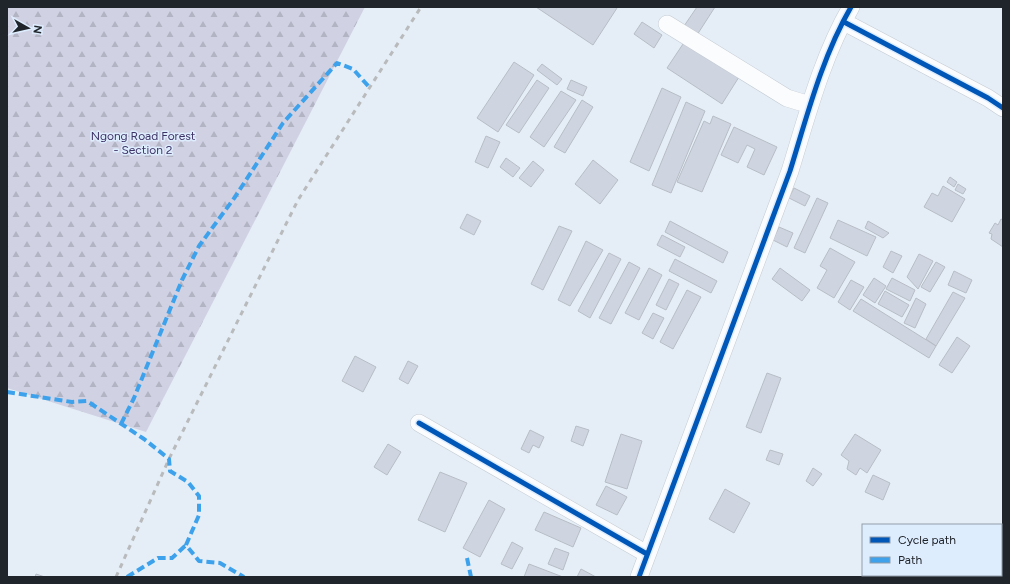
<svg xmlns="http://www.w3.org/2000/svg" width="1010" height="584" viewBox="0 0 1010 584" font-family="Figtree,sans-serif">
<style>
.forest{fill:url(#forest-firs)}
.building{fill:#cfd5e0;stroke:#b8bdc5}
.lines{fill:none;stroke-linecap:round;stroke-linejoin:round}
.minor-casing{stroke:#c4cbd2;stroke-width:18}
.minor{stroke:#fbfcfe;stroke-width:17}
.rail{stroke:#b9babc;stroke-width:3;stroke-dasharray:5 5;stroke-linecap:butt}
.quiet{stroke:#3da2eb;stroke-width:4;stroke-dasharray:8 4;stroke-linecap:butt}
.cycleway-casing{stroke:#deedfe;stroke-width:8}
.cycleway{stroke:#0057b8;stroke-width:5}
.labels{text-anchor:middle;stroke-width:3;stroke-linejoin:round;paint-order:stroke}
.park-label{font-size:12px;fill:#3e3366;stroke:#deedfe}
</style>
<defs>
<pattern id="forest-firs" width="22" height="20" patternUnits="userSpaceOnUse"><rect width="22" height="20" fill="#d0d2e4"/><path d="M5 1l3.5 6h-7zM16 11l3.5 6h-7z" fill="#b2b4c4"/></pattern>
</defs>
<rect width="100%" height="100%" fill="#e5eef7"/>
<!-- forest -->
<path class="forest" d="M7,7H365L146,432L7,388Z"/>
<!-- building -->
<path class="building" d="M536,7H616L617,8L593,45Z
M697,7H715L697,35L684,26Z
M642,22L662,35L654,48L634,34Z
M685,41L739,77L722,104L667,68Z
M514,62L534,75L498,132L477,118Z
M542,64L562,79L557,85L537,70Z
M537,80L549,88L519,133L506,125Z
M571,80L587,87L583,96L567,89Z
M662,88L681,97L649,171L630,162Z
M561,91L576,100L544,147L530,137Z
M582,100L593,107L565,153L554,147Z
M686,102L705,111L671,193L652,185Z
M713,116L731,124L702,192L677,182L704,121L710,124Z
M734,127L777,147L764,175L747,167L755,149L747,145L738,163L721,155Z
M486,136L500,142L488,168L475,162Z
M506,158L520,168L513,177L500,167Z
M593,160L618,180L600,204L575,184Z
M533,161L544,170L531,187L519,178Z
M950,177L957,182L954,187L947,182Z
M958,184L966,189L963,194L955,190Z
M943,186L965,199L952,222L924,207L932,193L938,196Z
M794,188L810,196L805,206L789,198Z
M817,198L828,203L805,253L794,248Z
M467,214L481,221L474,235L460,228Z
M1001,219L1003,220V247L991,239L992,234L989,233L995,223L998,225Z
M838,220L876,237L867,256L830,238Z
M670,221L728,252L723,263L665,232Z
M868,221L889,233L883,238L865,228Z
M559,226L572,231L543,290L531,284Z
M779,227L793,233L787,247L773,240Z
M662,235L685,247L680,257L657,245Z
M586,241L603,250L570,306L558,300Z
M830,248L855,262L834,298L817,288L827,270L820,266Z
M891,251L902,256L893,273L883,267Z
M609,253L621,259L590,318L578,311Z
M919,254L933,261L918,289L907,277Z
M675,259L717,281L711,293L669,271Z
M629,262L640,268L611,324L599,318Z
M936,262L945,267L930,292L921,287Z
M649,268L662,275L639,320L625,313Z
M780,268L810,290L802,301L772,279Z
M954,271L972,280L966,293L948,285Z
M874,278L886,286L875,303L863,295Z
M892,278L915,290L910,301L886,289Z
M669,279L679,284L666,310L656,305Z
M851,280L864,287L850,310L838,302Z
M687,290L701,297L673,349L660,342Z
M885,291L909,305L902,317L878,304Z
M953,292L965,298L936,346L926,339Z
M916,298L926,304L915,328L904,323Z
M861,299L936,346L929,358L853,311Z
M653,313L664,318L653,339L642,333Z
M957,337L970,346L952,373L939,365Z
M355,356L376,367L363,392L342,381Z
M408,361L418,366L408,384L399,379Z
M767,373L781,378L761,433L746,427Z
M576,426L589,430L583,446L571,441Z
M530,430L544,437L539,448L533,445L529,453L521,449Z
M621,434L642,441L627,489L605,482Z
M855,434L881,450L867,473L860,468L856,475L847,469L849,461L841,455Z
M388,444L401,452L387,475L374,467Z
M770,450L783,454L779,465L766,460Z
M813,468L822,474L813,486L806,481Z
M440,472L467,483L445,532L418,520Z
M873,475L890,483L883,500L865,492Z
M606,486L627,497L617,515L596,505Z
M725,489L750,503L734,533L709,519Z
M489,500L505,509L480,557L463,548Z
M544,512L581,528L573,547L535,530Z
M512,542L523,548L512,569L501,564Z
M555,548L569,553L563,570L548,564Z
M529,564L563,577H524Z
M581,569L596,577H577Z
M36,574L45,577H35Z"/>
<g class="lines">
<defs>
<path id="minor" d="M844,22L988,98L1003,108
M667,24L787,98L810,105
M419,423L647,554
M639,577L790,171C807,116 822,57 851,7"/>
</defs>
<!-- minor casing -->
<use href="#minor" class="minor-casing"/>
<!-- minor -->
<use href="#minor" class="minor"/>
<!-- rail -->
<path class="rail" d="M116,577L169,459L298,200L421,7"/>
<!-- quiet -->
<path class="quiet" d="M7,392L72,402L87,401L144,439L169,459L170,471L188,482L199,496V515L186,545L199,561L220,563L244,577
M121,424L134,398L182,280L199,246L235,197L283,123L337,63L353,69L370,88
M467,558L471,577
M127,577L158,558H172L186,545"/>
<defs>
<path id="cycleway" d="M844,22L988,98L1003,108
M419,423L647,554
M639,577L790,171C807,116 822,57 851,7"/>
</defs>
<!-- cycleway casing -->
<use href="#cycleway" class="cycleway-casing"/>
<!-- cycleway -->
<use href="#cycleway" class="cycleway"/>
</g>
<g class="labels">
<!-- park labels -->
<g class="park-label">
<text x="143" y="140">Ngong Road Forest<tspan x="143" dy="14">- Section 2</tspan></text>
</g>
</g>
<!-- border -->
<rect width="1010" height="584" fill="none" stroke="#20252b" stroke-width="16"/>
<!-- legend -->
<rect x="862" y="524" width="140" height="52" fill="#deedfe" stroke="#929daa"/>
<rect x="870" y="537" width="20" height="6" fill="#0057b8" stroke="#929daa"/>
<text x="898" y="544" font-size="12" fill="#20252b">Cycle path</text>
<rect x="870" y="557" width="20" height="6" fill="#3da2eb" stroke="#929daa"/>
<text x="898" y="564" font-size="12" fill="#20252b">Path</text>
<!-- north arrow -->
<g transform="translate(28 28) rotate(98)" stroke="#deedfe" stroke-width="3" paint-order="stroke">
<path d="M0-3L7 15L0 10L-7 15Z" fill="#20252b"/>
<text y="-6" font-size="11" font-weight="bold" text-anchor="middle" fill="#20252b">N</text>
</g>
</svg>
